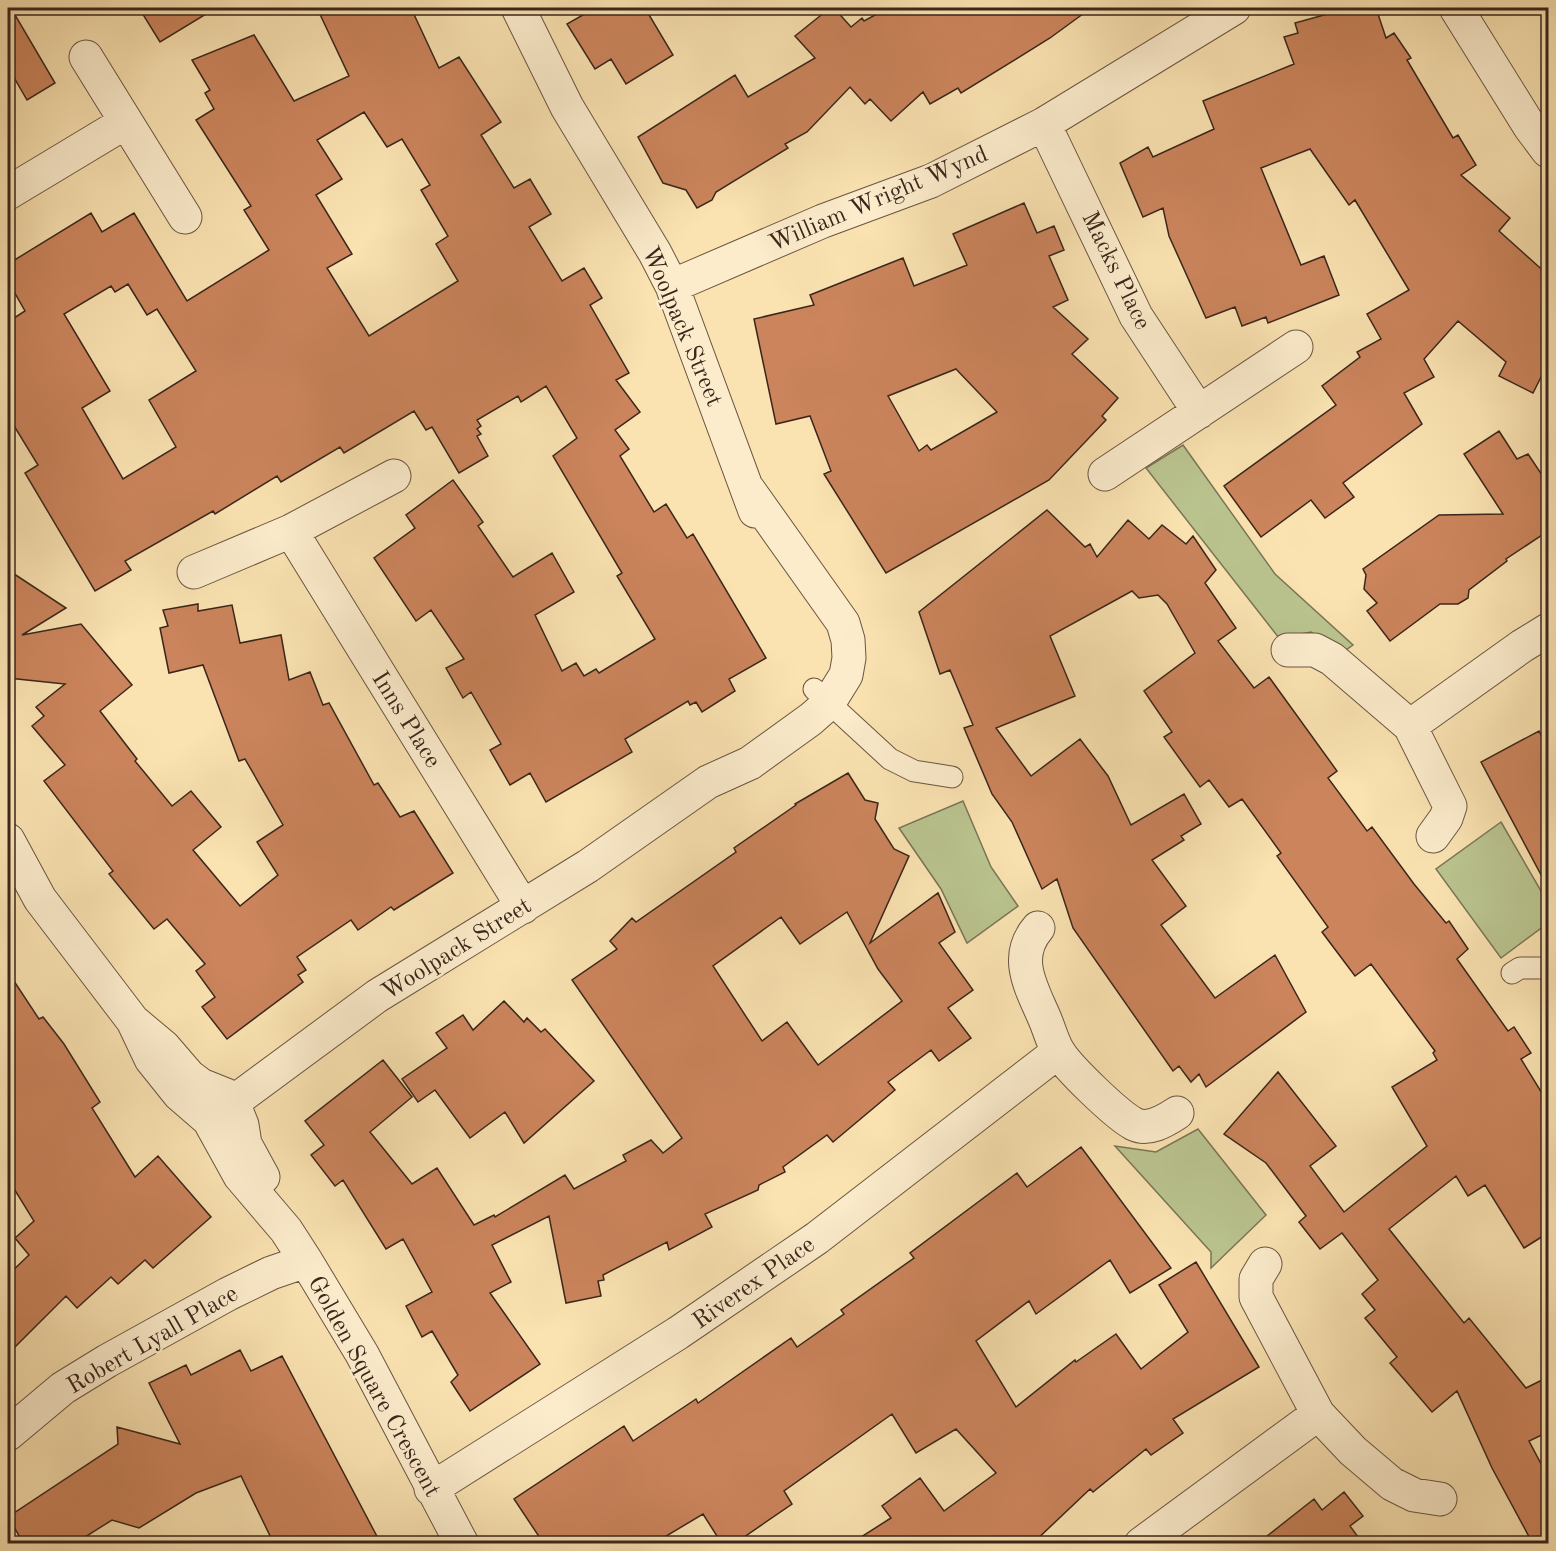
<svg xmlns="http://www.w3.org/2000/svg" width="1556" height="1551" viewBox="0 0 1556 1551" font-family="'Old Standard TT',serif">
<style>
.green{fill:#bac48f;stroke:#7a7556;stroke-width:1.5}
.building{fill:#cb845c;stroke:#3a261c;stroke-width:1.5;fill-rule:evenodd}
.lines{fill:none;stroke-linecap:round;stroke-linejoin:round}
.lane-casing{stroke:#6a5541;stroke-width:23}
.street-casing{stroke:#6a5541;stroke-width:35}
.lane{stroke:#fceccc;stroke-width:21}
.street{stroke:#fceccc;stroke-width:33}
.labels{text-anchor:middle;stroke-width:5;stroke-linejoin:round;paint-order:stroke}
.street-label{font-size:24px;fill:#3a261c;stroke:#fceccc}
</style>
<rect width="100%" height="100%" fill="#fae2b1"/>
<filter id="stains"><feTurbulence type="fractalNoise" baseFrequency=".00333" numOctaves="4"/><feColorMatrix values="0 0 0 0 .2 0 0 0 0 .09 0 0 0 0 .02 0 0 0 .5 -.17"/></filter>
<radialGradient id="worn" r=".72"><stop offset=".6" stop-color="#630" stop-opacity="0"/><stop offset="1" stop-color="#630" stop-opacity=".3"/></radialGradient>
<!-- green -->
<path class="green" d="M1183,445L1275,574L1353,645L1343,652L1311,632L1279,638L1146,468Z
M963,801L991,867L1018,906L967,943L941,889L899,828Z
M1501,822L1548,903V923L1501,958L1436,869Z
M1198,1129L1266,1215L1211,1268V1252L1115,1146L1156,1152Z"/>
<!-- building -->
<path class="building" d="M8,8H11L55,83L27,100L8,67Z
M139,8H216L160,42Z
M317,8H411L439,68L459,57L501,122L481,135L514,188L530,179L551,214L529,227L562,281L584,268L602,298L590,305L629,373L616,380L640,412L615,430L629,449L620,456L654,512L666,504L687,538L693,534L766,658L729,679L735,691L702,712L696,702L690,705L688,701L625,739L632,752L546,802L530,773L510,785L490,750L501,744L471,692L463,698L446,668L464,659L431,610L416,621L374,558L415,528L406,515L453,480L483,522L478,526L513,577L552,553L574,592L535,615L562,671L576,663L584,676L596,669L599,673L655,639L617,576L622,573L553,456L577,438L546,386L521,402L518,396L477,420L481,426L477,429L481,434L477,436L488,456L459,473L432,427L426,430L414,411L344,453L340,447L281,482L277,476L215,514L213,511L125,561L131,570L95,591L25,473L38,465L8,416V322L25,311L8,281V264L91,213L102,232L134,213L187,301L269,250L244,210L251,206L196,120L214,109L205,93L210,90L192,60L254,35L294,101L349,76ZM364,112L387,147L402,139L430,185L421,190L448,236L436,244L458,281L369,336L327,268L352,254L316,195L342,179L317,140ZM128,284L147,315L157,309L196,371L149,400L176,447L123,479L82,408L110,391L64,314L111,286L115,292Z
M595,8H645L673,55L626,84L611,59L595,69L567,24Z
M830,8H834L851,27L862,18L864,21L888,8H1091L1050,38L961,93L958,88L930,104L923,92L891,121L870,99L865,104L850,87L807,132L785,144L788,148L716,192L712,200L697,208L686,190L663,183L638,137L735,75L748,97L815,58L795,36Z
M1349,8H1376L1386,38L1394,33L1411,58L1407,60L1453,138L1458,135L1476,165L1461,175L1510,218L1499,231L1548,275V363L1533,393L1499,376L1506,362L1458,321L1424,359L1434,377L1404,393L1422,424L1343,483L1354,497L1325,518L1311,500L1261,537L1224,486L1336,405L1322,386L1360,357L1357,352L1381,339L1367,314L1409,290L1355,200L1349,205L1310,149L1261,168L1301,265L1324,256L1339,295L1268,323L1266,317L1242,326L1235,307L1206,318L1169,236L1163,208L1143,217L1120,163L1148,147L1153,157L1214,129L1203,101L1294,64L1284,37L1298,33L1295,23Z
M1024,203L1037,233L1054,226L1064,250L1049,256L1068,300L1053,307L1088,339L1072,354L1118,398L1102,416L1106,420L1049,480L886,573L824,474L831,471L810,416L776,424L754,319L814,305L810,295L903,258L914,286L967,265L953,234ZM956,369L997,412L931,450L927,445L919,451L888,396Z
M1499,431L1517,459L1528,454L1548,484V531L1506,559L1507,561L1469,590L1468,598L1458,604H1440L1390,641L1367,611L1377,603L1364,589L1366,575L1363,569L1439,515L1503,514L1464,454Z
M1047,510L1085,547L1090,544L1097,557L1128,520L1149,539L1162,525L1186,544L1193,536L1216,570L1205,583L1236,628L1218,641L1254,688L1269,677L1337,771L1328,778L1367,831L1372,827L1414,884L1446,923L1449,921L1468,949L1457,959L1508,1031L1514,1027L1531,1053L1521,1059L1548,1103V1233L1524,1248L1485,1185L1468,1196L1456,1176L1389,1229L1464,1323L1469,1318L1526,1388L1548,1377V1432L1529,1441L1548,1477V1544H1533L1492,1468L1457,1391L1432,1412L1390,1363L1397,1357L1365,1318L1375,1310L1362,1294L1378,1280L1342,1233L1320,1249L1299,1222L1306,1216L1266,1163L1224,1134L1278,1072L1336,1146L1310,1166L1344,1212L1427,1146L1392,1087L1437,1060L1433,1053L1435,1051L1371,964L1355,976L1322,932L1328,927L1277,856L1281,853L1242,799L1229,807L1209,780L1200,787L1164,737L1172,732L1144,691L1195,653L1167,604L1158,595L1139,598L1132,591L1050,636L1075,696L996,728L1031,776L1080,739L1108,776L1131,825L1184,794L1201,824L1181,836L1184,840L1152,860L1186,906L1161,925L1215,998L1275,955L1306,1012L1206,1087L1199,1074L1191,1082L1179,1066L1173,1071L1073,928L1057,879L1042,889L1012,822L992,794L964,728L973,725L950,670L940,674L919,612Z
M8,570L66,608L22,635L81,624L132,685L100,711L137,759L135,761L172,806L191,791L221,827L193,850L240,906L278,875L257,842L283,825L245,759L239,761L203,665L169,673L160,628L168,626L163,610L198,604V611L232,605L240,643L281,635L289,680L310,672L323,705L329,703L374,785L378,783L400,817L414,811L453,873L394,910L391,907L358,930L351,920L297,957L306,970L298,975L303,982L227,1039L202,1007L215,997L196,971L205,964L167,919L154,929L109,874L113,871L44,781L65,765L32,726L44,716L36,707L65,684L8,678Z
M1539,731L1548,749V888L1481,762Z
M848,773L865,800L878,803L875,819L894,849L909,856L870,943L938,893L955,932L939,943L973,990L948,1008L971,1038L939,1061L931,1050L888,1082L895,1090L833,1142L827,1135L783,1167L785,1172L759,1185L758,1190L705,1214L712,1227L669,1250L667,1242L603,1275L604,1280L598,1281L601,1296L566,1303L549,1216L492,1245L511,1282L490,1293L540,1364L470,1411L451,1382L458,1375L432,1331L422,1337L406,1306L432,1292L403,1239L386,1249L343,1180L335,1186L311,1155L324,1145L305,1121L383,1060L412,1097L370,1132L412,1184L437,1168L474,1225L494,1215L495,1217L565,1175L574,1189L626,1161L623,1155L651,1140L663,1153L682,1138L572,980L617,949L610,941L632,918L636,922L736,852L734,848L796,805L795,804ZM847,912L878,969L902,1001L818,1065L787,1022L762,1041L713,966L781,917L800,944Z
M8,972L39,1019L43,1017L64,1044L100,1102L92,1108L135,1177L158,1156L211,1217L153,1268L145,1260L118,1284L111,1277L77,1308L66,1296L8,1354V1275L29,1255L15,1238L34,1221L8,1179Z
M504,1001L524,1022L527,1018L541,1032L545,1029L594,1081L524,1143L505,1112L470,1138L435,1090L418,1102L402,1079L447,1048L436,1033L463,1015L473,1030Z
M1081,1147L1171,1268L1130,1293L1110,1260L1036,1314L1029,1301L976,1341L1016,1407L1075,1360L1076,1362L1116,1334L1141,1369L1188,1332L1159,1285L1196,1262L1259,1367L1173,1419L1183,1433L1151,1455L1146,1449L1093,1492L1090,1489L1032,1544H850L891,1518L882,1506L920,1478L944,1511L996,1473L956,1429L916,1453L892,1414L784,1491L792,1504L734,1544H722L703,1514L653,1544H544L514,1499L624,1426L633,1441L696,1399L698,1403L791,1338L797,1347L844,1314L841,1310L914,1258L910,1253L1017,1173L1027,1187Z
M240,1350L251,1371L282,1356L381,1544H274L241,1476L196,1493L139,1528L112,1520L74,1544H24L8,1517L118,1444L117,1427L180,1444L149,1383L186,1365L191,1375Z
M1344,1492L1363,1516L1350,1526L1363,1544H1257L1314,1499L1322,1510Z"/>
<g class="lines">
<defs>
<path id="lane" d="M814,689L890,759L914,771L952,777
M1512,973L1520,968H1548"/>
<path id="street" d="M518,8L567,107L655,253L672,286L755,511
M1456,8L1530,127L1548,151
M86,57L185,217
M1044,124L1136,316L1199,412
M8,193L126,122
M672,286L823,221L931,181L1044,124L1234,8
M1105,474L1296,347
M291,531L523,907
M194,572L291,531L394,476
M1288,650H1315L1332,659L1410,726L1450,806L1446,818L1433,836
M1410,726L1522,646L1548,630
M8,840L40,899L133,1021L164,1047L189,1076L201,1085L226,1095L233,1102L242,1125L245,1144L263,1177
M1038,928C1013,957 1031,987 1044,1017C1049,1028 1052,1041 1058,1051C1068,1068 1117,1115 1134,1124C1148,1131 1165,1121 1177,1113
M133,1021L151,1059L179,1094L209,1120L240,1176L286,1230L306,1261L362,1354L462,1544
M209,1120L377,996L588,866L708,782L750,763L811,719L828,704L846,675L849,658L848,640L843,623L748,489
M1265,1264L1256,1279V1297L1318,1414L1353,1451L1392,1484L1414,1495L1440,1499
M8,1434L63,1388L107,1361L228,1294L271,1273L306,1261
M431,1489L678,1333L817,1238L1058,1052
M1141,1544L1318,1414"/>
</defs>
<!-- lane casing -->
<use href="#lane" class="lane-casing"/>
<!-- street casing -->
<use href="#street" class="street-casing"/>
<!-- lane -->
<use href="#lane" class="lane"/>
<!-- street -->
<use href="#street" class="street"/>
</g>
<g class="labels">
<!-- street labels -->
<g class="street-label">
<text transform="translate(878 198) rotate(-23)" y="8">William Wright Wynd</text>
<text transform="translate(1117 270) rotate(64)" y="8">Macks Place</text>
<text transform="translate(683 326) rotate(67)" y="8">Woolpack Street</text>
<text transform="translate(407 719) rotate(58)" y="8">Inns Place</text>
<text transform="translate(456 948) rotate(-32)" y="8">Woolpack Street</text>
<text transform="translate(753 1282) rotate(-35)" y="8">Riverex Place</text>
<text transform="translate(152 1339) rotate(-30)" y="8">Robert Lyall Place</text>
<text transform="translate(375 1386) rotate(61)" y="8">Golden Square Crescent</text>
</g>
</g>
<!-- margin -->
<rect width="1556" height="1551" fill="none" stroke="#fae2b1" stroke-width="30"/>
<rect x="9" y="9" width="1538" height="1533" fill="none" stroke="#3a261c" stroke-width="3"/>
<rect x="15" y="15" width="1526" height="1521" fill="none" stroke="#3a261c" stroke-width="1.5"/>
<rect width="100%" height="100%" filter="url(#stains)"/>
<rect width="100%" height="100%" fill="url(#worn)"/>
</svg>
